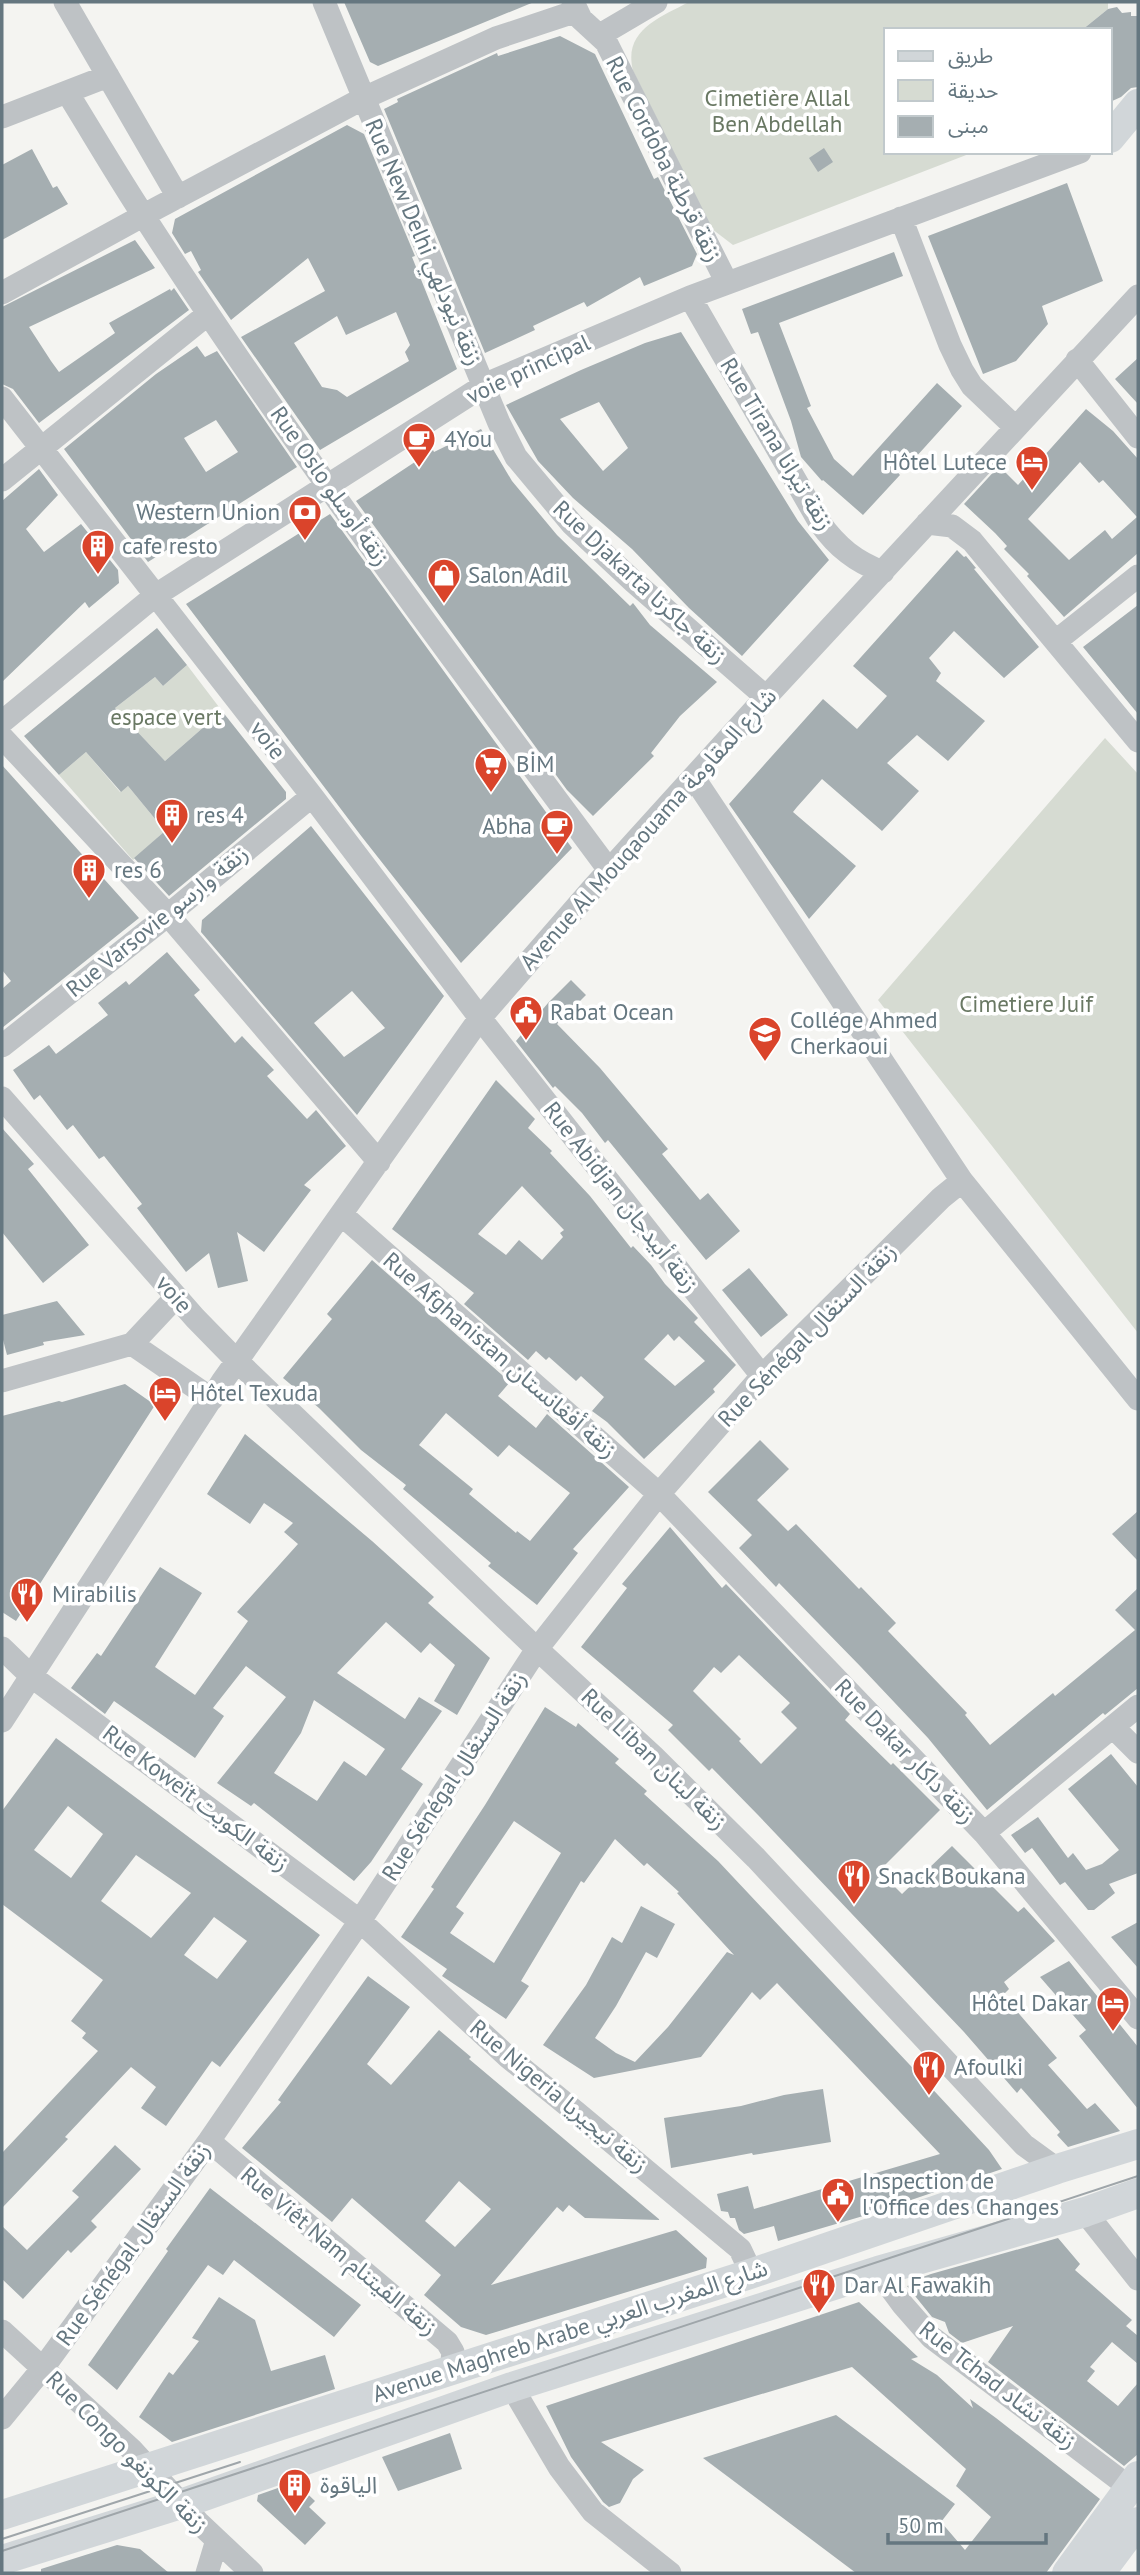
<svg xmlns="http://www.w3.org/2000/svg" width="1140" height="2575" viewBox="0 0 1140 2575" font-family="'PT Sans','Noto Sans Arabic',sans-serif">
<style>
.green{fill:#d6dbd2}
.building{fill:#a5aeb1;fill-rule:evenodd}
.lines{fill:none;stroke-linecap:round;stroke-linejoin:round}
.minor{stroke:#bec2c5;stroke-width:23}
.major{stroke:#d1d6d9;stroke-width:30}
.tram{stroke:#9fa6aa;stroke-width:2}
.labels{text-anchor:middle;stroke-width:7;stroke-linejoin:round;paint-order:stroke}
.park-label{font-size:23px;fill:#697863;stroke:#fff}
.street-label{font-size:23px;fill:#657780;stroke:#fff}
.poi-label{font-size:23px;fill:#657780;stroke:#fff;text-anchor:start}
</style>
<rect width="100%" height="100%" fill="#f4f4f1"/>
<!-- green -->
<path class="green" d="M689,2H1108V9L1082,30H886V152H974L733,245L712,229L633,71C623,30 659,18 689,2Z
M187,665L222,711L165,761L115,708L155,677L163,686Z
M1105,738L1138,774V1333L878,1000Z
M86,752L120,792L128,786L165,831L133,860L59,775Z"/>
<!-- building -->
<path class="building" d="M344,2H534L378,66L370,62Z
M1117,7L1122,13L1131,12V16H1138V87L1131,88L1121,97L1110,102V30H1082L1108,9Z
M560,36L595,54L654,179L658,177L697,254L692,266L644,286L640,277L587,307L584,302L533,326L535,330L485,353L384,109L398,102L397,99L497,53L498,56Z
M347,125L364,134L415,256L412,257L457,369L320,450L241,337L325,291L308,258L231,320L198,272L201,270L191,251L185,254L172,233L175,219ZM396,312L410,345L405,352L409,361L347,397L337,390L322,387L294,343L337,316L346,335Z
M824,148L833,162L818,172L809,158Z
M32,149L53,188L57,186L68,204L2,240V165Z
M1067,183L1103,281L1042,306L1048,324L1016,361L983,374L928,236Z
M135,240L155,268L29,327L51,361L59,372L115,333L109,323L170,289L171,291L174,288L189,310L39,423L13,389L2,384V307Z
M894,252L903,276L779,323L811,406L807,408L834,459L853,476L937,383L962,406L915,458L904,448L889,463L900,475L863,515L823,480L822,481L801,457L791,421L758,332L751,334L742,309Z
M681,332L798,521L829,560L742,656L689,608L632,549L573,498L538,461L506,405L581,370L645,343ZM599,402L628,448L603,471L560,419Z
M197,346L205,357L217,351L297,467L148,562L64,449L156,374ZM216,420L238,452L206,472L184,438Z
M1138,358V404L1115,379Z
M1086,409L1113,431L1138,459V553L1064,617L1027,576L1029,574L1004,549L1007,546L995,533L964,504L999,466L1018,485ZM1080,462L1099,483L1103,480L1137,517L1112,539L1105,530L1069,560L1028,519Z
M481,429L512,481L557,535L630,606L633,603L650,625L717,682L680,716L651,753L654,756L593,816L567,790L356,501L433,450L434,452Z
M39,469L58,495L26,529L44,552L81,524L118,570L119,583L89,608L85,602L2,682V501Z
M330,514L572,848L461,963L362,837L186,604Z
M957,550L964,557L966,556L976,568L974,569L1039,647L1004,678L954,631L929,658L941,673L936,681L985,721L948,761L917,735L887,763L919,791L882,831L822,779L797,807L793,812L856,866L809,919L729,804L823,699L857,729L887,696L853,666Z
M1138,605V714L1083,647Z
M157,628L187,665L163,686L155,677L115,708L165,761L222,711L286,792V799L169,896L134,858L165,831L128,786L121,792L86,752L59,775L24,736Z
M2,765L139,918L2,1028V989L11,981L2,970Z
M311,826L444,996L357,1115L201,932L202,920ZM352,991L385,1028L344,1057L314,1023Z
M167,952L200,990L194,995L235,1043L242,1036L274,1070L267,1076L307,1119L316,1110L346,1146L304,1185L311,1190L264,1252L237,1232L248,1281L218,1288L209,1253L186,1272L137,1208L142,1204L104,1156L99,1159L73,1125L67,1130L40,1095L34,1100L13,1070L49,1045L56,1054L108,1015L98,1003L126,981L129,985Z
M571,980L586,995L557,1024L600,1068L668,1149L662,1154L700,1200L708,1193L740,1231L706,1260L608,1140L605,1143L582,1113L555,1086L553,1088L516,1041L548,1003Z
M496,1080L535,1119L528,1128L552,1151L550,1153L590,1196L631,1248L633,1246L651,1265L665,1284L698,1318L694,1322L736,1365L713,1389L715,1392L644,1459L607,1422L592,1411L604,1397L581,1376L576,1381L549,1357L546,1360L536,1351L528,1360L464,1304L474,1293L392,1229ZM522,1186L564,1230L560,1233L563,1237L542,1260L519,1240L506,1255L478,1234ZM668,1334L674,1341L679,1336L705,1361L675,1386L644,1359Z
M2,1128L34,1164L28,1169L89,1245L43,1283L2,1232Z
M372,1260L510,1382L498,1396L536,1428L547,1414L629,1487L573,1549L578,1553L537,1605L488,1566L491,1563L403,1489L406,1485L361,1450L319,1408L283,1378L332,1319L327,1314ZM446,1413L498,1457L509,1445L570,1493L530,1541L517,1531L516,1533L469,1494L473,1489L419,1445Z
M749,1268L788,1315L761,1337L722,1290Z
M57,1301L85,1335L43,1342L44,1345L7,1355L2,1336V1315Z
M125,1384L155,1405L16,1621L2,1612V1416L59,1401L62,1402Z
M245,1434L372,1541L434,1597L428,1603L490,1658L457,1715L434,1701L455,1665L430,1643L421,1653L386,1622L337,1673L405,1719L419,1697L442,1711L401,1769L423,1784L371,1862L354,1881L254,1803L251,1806L217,1783L286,1697L246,1666L213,1708L224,1716L195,1758L114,1701L105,1714L71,1688L97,1653L101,1656L160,1567L202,1593L155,1667L195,1695L248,1621L237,1612L298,1544L284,1532L293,1523L264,1503L250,1524L207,1494ZM314,1700L385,1749L366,1776L344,1761L317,1801L274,1773L301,1733Z
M760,1440L789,1469L757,1500L788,1531L796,1524L859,1589L861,1587L896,1623L888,1631L967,1713L965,1715L990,1745L1053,1693L1055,1696L1135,1630L1115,1610L1138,1588V1688L1105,1715L1103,1713L987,1810L928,1738L861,1667L779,1583L776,1587L739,1548L752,1535L708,1492Z
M1138,1511V1561L1112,1534Z
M670,1527L722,1588L726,1584L850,1714L845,1720L891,1765L893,1763L940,1810L879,1871L902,1894L952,1846L1018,1912L1024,1907L1055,1941L1004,1982L1009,1989L1003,1995L1057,2058L1048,2065L1087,2109L1095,2103L1120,2131L1068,2147L1057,2135L1060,2132L1021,2088L1017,2093L964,2032L758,1815L712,1768L709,1771L668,1730L673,1725L581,1647L627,1588L622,1584ZM739,1655L790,1703L781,1712L797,1728L761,1764L739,1741L741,1739L693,1691L714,1667L721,1673Z
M545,1707L576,1727L578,1723L619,1759L615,1763L647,1791L644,1794L718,1861L925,2081L989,2150L1002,2169L870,2214L778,2241L774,2226L744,2234L739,2230L735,2218H730L728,2212L721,2211L717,2194L748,2186L754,2209L940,2154L777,1983L760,2000L752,1992L701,2057L594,2078L543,2045L586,1985L612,1937L622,1943L641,1906L675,1924L657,1958L646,1952L616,2006L595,2038L616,2053L635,2062L668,2027L727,1952L734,1955L677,1893L679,1892L647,1863L644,1866L615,1839L584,1883L581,1881L521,1981L529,1986L506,2019L442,1976L447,1969L401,1937L434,1889L431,1887L485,1805ZM514,1821L561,1853L494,1963L450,1933L464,1913L456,1907Z
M56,1738L320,1935L220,2067L212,2061L166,2126L141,2108L156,2087L131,2067L65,2137L68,2139L2,2208V2153L98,2051L82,2038L86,2033L71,2021L103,1980L2,1904V1811ZM68,1806L103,1834L71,1878L34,1850ZM136,1855L191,1893L151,1938L101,1901ZM214,1917L247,1941L217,1979L184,1955Z
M1111,1754L1138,1787V1873L1109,1884L1115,1893L1094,1910H1088L1065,1882L1060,1885L1032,1848L1025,1853L1011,1835L1038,1817L1068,1858L1073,1853L1086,1870L1102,1864L1119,1850L1068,1789Z
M1138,1922V1968L1111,1937Z
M1069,1961L1138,2047V2109L1079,2036L1086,2030L1040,1977Z
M368,1976L410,2007L367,2064L391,2085L439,2030L471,2057L469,2059L660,2220L585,2218L569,2205L563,2212L557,2207L491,2285L676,2230L707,2258L706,2268L486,2335L461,2327L424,2295L441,2275L352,2198L332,2222L242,2148L281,2102L278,2100ZM459,2181L491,2209L455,2247L425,2221Z
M823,2089L831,2142L753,2155L752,2153L671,2168L664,2118L741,2106L784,2095Z
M115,2145L141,2169L91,2221L97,2227L71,2253L68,2250L23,2299L2,2279V2226L27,2250L79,2197L72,2191Z
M210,2188L361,2305L334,2337L234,2260L223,2275L208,2265L117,2390L88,2365L168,2251L166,2249Z
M1058,2238L1080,2264L1075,2270L1132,2320L1126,2326L1138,2336V2364L1112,2342L1090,2367L1095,2371L1087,2381L1118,2406L1138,2383V2454L1124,2466L988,2362L1013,2326L962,2343L949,2333L945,2322L932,2317L907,2286L918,2283L917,2279L931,2274Z
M219,2297L255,2320L271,2371L325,2355L335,2389L172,2442L139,2417L169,2372L173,2375L199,2341L192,2338Z
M859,2302L918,2357L911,2359L937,2375L973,2408L970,2399L996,2418L1100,2499L1046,2573H856L703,2458L836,2415L955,2504L941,2522L965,2550L991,2517L956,2486L966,2469L852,2367L601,2442L644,2470L633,2479L620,2503L609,2507L603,2502L571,2457L546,2406Z
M450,2433L462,2469L398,2491L382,2457Z
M295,2482L315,2501L309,2507L326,2523L305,2545L257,2501L258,2495Z
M117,2545L140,2549L169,2573H41V2569Z"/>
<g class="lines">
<!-- minor -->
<path class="minor" d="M65,2L178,197
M324,2L499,423L516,457L572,524L634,582L766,697
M573,2L581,19L606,42L727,283
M600,35L656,2
M67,92C93,134 118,177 145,218C290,442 450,656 609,870
M2,117L108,76
M901,218L950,345L962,370L972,386L1015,427
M2,293L157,208L364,98L496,38L577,11
M690,297L820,523C837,547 856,562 883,572
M1077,360L1138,437
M2,398L312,796L480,1018L762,1376
M2,480L208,314
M927,523L952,526L972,541L1138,741
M1056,641L1138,576
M2,722L156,595L488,383L690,297L1080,152
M2,737L168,915L379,1162
M694,778L962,1181L1138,1399
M2,1046L168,915L312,796
M2,1098L195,1318L237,1361L537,1649L653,1756L756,1858L1024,2145L1057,2169
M342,1215L659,1494L984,1833L1138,2018
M132,1344L212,1399
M132,1344L176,1297
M2,1381L132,1344
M2,1648L31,1676L360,1921L508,2057L577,2113L740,2249L748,2266L747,2275
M2,1721L222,1382L480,1018L592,889L766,697L1138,296
M1113,1727L1138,1752
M984,1833L1138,1706
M209,2141L447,2342L453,2352L451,2369
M1085,2212L1138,2279
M878,2271L903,2305L931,2337L1129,2487
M2,2331L132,2450L198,2522L252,2573
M512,2387L559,2467L593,2512L670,2573
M2,2418L43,2368L209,2141L360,1921L537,1649L659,1494L762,1376L941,1198L962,1181
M207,2573L217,2540"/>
<!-- major -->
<path class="major" d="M1110,138L1138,104
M2,2515L747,2275L1057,2169L1138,2144
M2,2560L181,2504L512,2387L878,2271L1085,2212L1138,2193
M1067,2573L1138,2476
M1100,2573L1138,2522"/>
<!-- tram -->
<path class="tram" d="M2,2539L240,2462
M2,2551L1138,2176"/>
</g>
<!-- icons -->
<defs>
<symbol id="cafe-pin" viewBox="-11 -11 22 30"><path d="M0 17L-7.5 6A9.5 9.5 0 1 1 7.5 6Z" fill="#da442b" stroke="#fff"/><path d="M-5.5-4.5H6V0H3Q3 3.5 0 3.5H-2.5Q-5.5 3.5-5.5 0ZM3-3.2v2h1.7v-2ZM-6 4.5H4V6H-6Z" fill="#fff"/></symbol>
<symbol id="hotel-pin" viewBox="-11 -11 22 30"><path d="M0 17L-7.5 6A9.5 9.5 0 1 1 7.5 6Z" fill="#da442b" stroke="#fff"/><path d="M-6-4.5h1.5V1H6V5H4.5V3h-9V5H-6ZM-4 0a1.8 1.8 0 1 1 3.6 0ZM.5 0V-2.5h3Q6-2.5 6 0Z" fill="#fff"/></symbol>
<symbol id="bank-pin" viewBox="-11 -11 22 30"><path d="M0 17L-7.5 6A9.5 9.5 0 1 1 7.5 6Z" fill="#da442b" stroke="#fff"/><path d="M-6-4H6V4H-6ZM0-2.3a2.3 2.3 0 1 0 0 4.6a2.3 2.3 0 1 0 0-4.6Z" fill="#fff"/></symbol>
<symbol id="building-pin" viewBox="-11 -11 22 30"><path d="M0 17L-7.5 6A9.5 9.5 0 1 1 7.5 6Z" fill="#da442b" stroke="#fff"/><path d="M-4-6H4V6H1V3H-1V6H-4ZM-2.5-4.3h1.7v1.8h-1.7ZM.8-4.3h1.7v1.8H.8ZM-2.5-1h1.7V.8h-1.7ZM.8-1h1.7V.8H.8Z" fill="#fff"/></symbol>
<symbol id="shop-pin" viewBox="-11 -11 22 30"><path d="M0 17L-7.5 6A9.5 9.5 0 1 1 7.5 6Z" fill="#da442b" stroke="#fff"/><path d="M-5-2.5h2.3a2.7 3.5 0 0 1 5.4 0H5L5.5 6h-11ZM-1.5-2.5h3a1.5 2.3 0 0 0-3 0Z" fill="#fff"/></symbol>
<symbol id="supermarket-pin" viewBox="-11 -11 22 30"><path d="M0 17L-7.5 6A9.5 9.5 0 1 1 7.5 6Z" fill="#da442b" stroke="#fff"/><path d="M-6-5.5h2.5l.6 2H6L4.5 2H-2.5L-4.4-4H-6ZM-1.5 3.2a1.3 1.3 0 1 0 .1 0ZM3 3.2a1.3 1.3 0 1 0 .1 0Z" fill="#fff"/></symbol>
<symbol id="civic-pin" viewBox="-11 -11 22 30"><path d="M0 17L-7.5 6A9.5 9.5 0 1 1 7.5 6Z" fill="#da442b" stroke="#fff"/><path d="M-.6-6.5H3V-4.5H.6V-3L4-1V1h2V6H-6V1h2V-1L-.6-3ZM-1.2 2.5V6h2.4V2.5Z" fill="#fff"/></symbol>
<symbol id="school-pin" viewBox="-11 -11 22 30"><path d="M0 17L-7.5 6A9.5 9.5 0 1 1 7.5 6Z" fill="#da442b" stroke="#fff"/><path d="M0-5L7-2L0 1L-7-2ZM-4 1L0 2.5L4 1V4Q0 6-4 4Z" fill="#fff"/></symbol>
<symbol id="restaurant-pin" viewBox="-11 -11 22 30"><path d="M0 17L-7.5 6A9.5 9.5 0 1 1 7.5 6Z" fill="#da442b" stroke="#fff"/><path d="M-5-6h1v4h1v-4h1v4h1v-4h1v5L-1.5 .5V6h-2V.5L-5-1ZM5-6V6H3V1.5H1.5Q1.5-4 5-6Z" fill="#fff"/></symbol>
</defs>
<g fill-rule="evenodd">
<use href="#cafe-pin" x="400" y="420" width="38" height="52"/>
<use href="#hotel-pin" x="1013" y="443" width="38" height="52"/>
<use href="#bank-pin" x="286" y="493" width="38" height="52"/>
<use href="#building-pin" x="79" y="527" width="38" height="52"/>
<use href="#shop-pin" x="425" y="556" width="38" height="52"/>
<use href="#supermarket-pin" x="472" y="745" width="38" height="52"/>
<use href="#building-pin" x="153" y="796" width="38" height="52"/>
<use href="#cafe-pin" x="538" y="807" width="38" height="52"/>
<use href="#building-pin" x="70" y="851" width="38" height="52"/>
<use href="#civic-pin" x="507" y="993" width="38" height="52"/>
<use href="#school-pin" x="746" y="1014" width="38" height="52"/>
<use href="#hotel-pin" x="146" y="1374" width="38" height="52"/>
<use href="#restaurant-pin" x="8" y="1575" width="38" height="52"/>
<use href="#restaurant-pin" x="835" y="1857" width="38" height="52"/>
<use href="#hotel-pin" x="1094" y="1984" width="38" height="52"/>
<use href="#restaurant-pin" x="910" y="2048" width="38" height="52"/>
<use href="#civic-pin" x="819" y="2175" width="38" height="52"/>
<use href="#restaurant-pin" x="800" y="2266" width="38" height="52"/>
<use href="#building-pin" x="276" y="2466" width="38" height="52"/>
</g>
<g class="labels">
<!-- park labels -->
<g class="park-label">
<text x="777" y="106">Cimetière Allal<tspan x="777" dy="26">Ben Abdellah</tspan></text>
<text x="166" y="725">espace vert</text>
<text x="1026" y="1012">Cimetiere Juif</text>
</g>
<!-- street labels -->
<g class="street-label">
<text transform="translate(664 159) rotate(63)" y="8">Rue Cordoba زنقة قرطبة</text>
<text transform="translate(424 242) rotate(67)" y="8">Rue New Delhi زنقة نيودلهي</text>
<text transform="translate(528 369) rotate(-25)" y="8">voie principal</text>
<text transform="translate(777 444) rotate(59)" y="8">Rue Tirana زنقة تيرانا</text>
<text transform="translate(330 486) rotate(55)" y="8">Rue Oslo زنقة أوسلو</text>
<text transform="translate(640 582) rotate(43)" y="8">Rue Djakarta زنقة جاكرتا</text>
<text transform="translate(268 740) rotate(52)" y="8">voie</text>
<text transform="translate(648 829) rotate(-48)" y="8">Avenue Al Mouqaouama شارع المقاومة</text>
<text transform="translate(157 921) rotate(-39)" y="8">Rue Varsovie زنقة وارسو</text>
<text transform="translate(621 1197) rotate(52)" y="8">Rue Abidjan زنقة أبيدجان</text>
<text transform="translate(174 1294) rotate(49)" y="8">voie</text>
<text transform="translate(807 1335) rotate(-46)" y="8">Rue Sénégal زنقة السنغال</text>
<text transform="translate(500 1355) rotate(41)" y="8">Rue Afghanistan زنقة أفغانستان</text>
<text transform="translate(905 1751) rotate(46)" y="8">Rue Dakar زنقة داكار</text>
<text transform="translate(654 1759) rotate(44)" y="8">Rue Liban زنقة لبنان</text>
<text transform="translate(454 1776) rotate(-57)" y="8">Rue Sénégal زنقة السنغال</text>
<text transform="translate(196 1798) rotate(37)" y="8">Rue Koweït زنقة الكويت</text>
<text transform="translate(559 2096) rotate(40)" y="8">Rue Nigeria زنقة نيجيريا</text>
<text transform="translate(133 2244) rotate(-54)" y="8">Rue Sénégal زنقة السنغال</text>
<text transform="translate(339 2251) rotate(40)" y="8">Rue Viêt Nam زنقة الفيتنام</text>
<text transform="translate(570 2331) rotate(-18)" y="8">Avenue Maghreb Arabe شارع المغرب العربي</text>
<text transform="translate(998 2385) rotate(38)" y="8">Rue Tchad زنقة نشاد</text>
<text transform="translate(127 2452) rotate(45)" y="8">Rue Congo زنقة الكونغو</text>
</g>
<!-- poi labels -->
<g class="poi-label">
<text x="444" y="447">4You</text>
<text x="1007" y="470" text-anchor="end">Hôtel Lutece</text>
<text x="280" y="520" text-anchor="end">Western Union</text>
<text x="122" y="554">cafe resto</text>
<text x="468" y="583">Salon Adil</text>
<text x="516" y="772">BİM</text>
<text x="196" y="823">res 4</text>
<text x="532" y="834" text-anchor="end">Abha</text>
<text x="114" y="878">res 6</text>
<text x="550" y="1020">Rabat Ocean</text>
<text x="790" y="1028">Collége Ahmed<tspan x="790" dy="26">Cherkaoui</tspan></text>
<text x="190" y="1401">Hôtel Texuda</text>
<text x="52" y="1602">Mirabilis</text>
<text x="878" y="1884">Snack Boukana</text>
<text x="1088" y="2011" text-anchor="end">Hôtel Dakar</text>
<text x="954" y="2075">Afoulki</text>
<text x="862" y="2189">Inspection de<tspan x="862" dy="26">l'Office des Changes</tspan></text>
<text x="844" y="2293">Dar Al Fawakih</text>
<text x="320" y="2493">الياقوة</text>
</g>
</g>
<!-- border -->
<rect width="1140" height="2575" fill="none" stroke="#657780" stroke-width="7"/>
<!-- legend -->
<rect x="884" y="28" width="228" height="126" fill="#ffffff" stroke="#c1c9cc" stroke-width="2"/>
<rect x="898" y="51" width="35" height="10" fill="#d1d6d9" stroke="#c1c9cc" stroke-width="2"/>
<text x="948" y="63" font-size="21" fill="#657780">طريق</text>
<rect x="898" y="80" width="35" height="21" fill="#d6dbd2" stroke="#c1c9cc" stroke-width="2"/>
<text x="948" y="98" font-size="21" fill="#657780">حديقة</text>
<rect x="898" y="116" width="35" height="21" fill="#a5aeb1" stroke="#c1c9cc" stroke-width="2"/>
<text x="948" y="133" font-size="21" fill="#657780">مبنى</text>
<!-- scale -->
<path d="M888 2533v10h158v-10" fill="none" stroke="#657780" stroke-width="3.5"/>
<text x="898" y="2533" font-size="21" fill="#657780" stroke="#ffffff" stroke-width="5" paint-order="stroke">50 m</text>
</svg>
